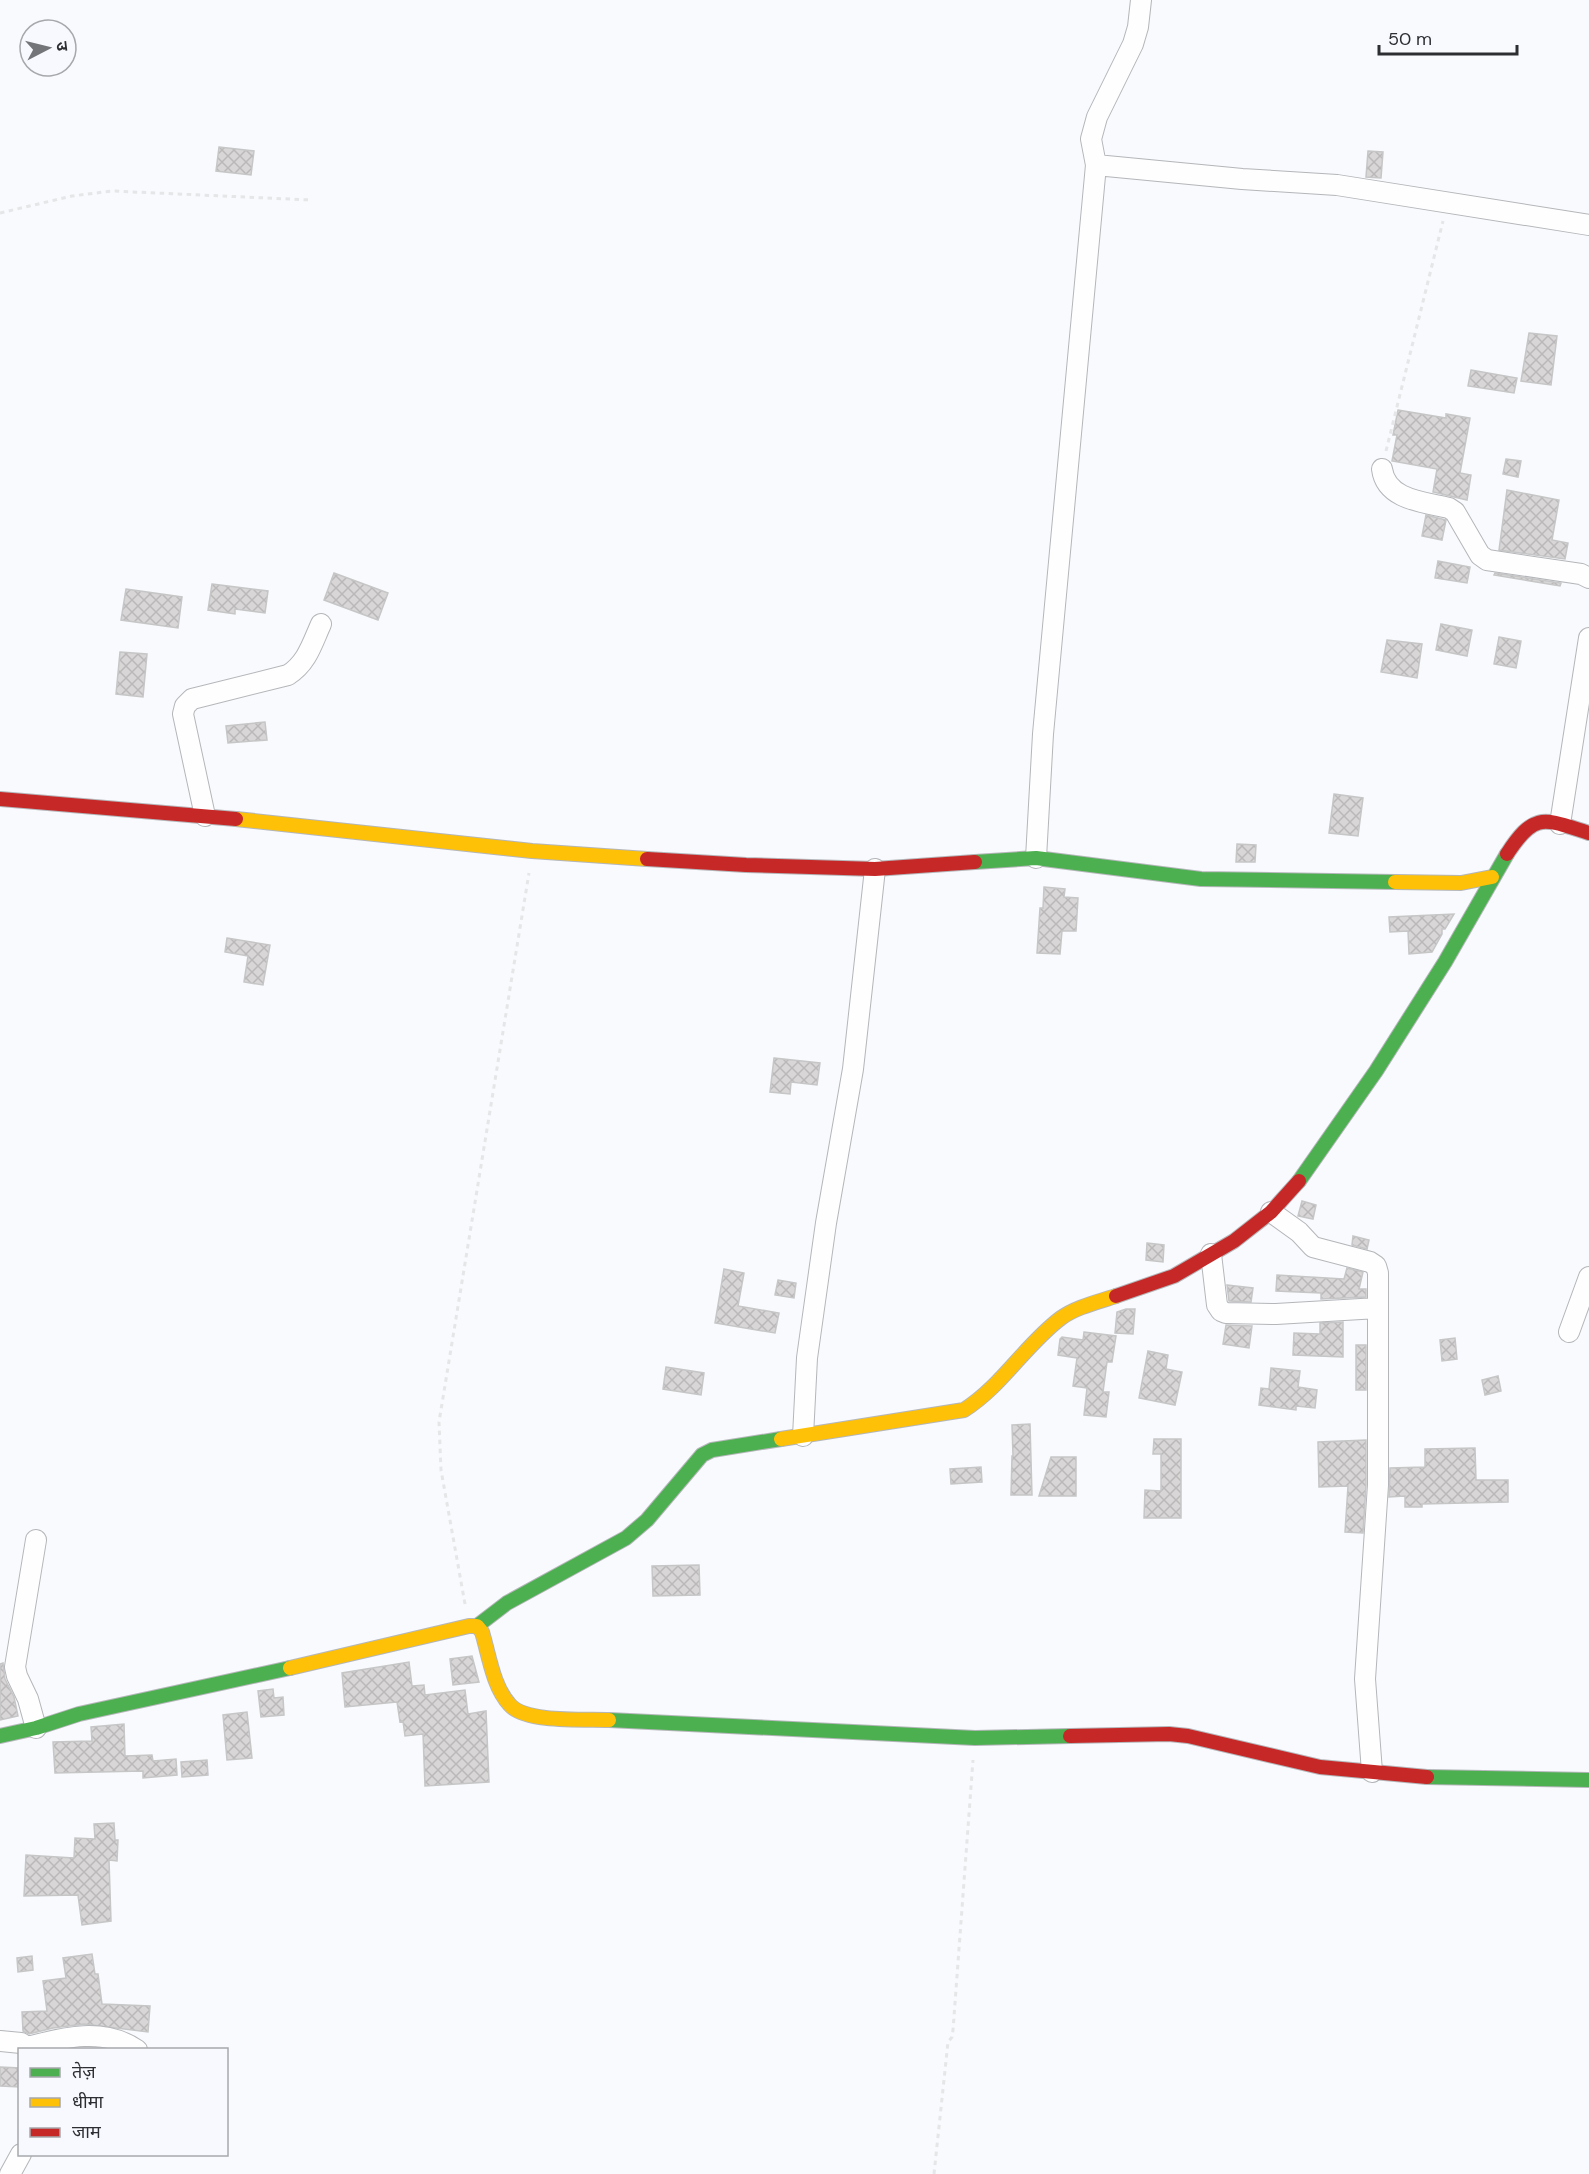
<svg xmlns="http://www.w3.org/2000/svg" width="1589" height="2174" viewBox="0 0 1589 2174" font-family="'DM Sans','Noto Sans Devanagari',sans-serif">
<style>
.building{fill:url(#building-cross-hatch);stroke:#c6c6c7;stroke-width:1.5}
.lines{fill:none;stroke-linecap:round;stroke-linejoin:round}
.street-casing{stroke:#b4b6b9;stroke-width:22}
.fast-casing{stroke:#b4b6b9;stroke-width:16}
.slow-casing{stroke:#b4b6b9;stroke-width:16}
.jam-casing{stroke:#b4b6b9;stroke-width:16}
.path{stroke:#e5e6e7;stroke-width:3;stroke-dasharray:4.5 4.5;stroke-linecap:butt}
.street{stroke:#fefeff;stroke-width:20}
.fast{stroke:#4caf50;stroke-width:14}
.slow{stroke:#ffc107;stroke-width:14}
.jam{stroke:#c62828;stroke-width:14}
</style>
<defs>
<pattern id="building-cross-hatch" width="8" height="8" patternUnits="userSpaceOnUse" patternTransform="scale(1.5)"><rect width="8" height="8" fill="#d8d6d7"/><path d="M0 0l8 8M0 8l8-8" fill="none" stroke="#bab8b9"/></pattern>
</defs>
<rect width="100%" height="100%" fill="#f8fafd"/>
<!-- building -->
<path class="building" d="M219,147L254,151L251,175L216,171Z
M1368,151L1383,152L1381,178L1366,177Z
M1529,333L1557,336L1551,385L1521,381Z
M1471,370L1517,378L1514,393L1468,386Z
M1398,410L1446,418V414L1470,418L1460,473L1471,475L1467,500L1433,492L1437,469L1392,461L1397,435H1393Z
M1506,459L1521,461L1518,477L1503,474Z
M1507,490L1559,500L1552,540L1568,543L1565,559L1499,550Z
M1426,515L1446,520L1442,540L1422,536Z
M1438,561L1470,567L1467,583L1435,578Z
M334,573L388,593L378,620L324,600Z
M1495,573L1561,583L1560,586L1494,575Z
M212,584L268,591L265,613L235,609V614L208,610Z
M126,589L182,597L178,628L121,620Z
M1441,624L1472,630L1467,656L1436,650Z
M1499,637L1521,641L1516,668L1494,664Z
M1387,640L1422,644L1417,678L1381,672Z
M120,652L147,654L143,697L116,694Z
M265,722L267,740L228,743L226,726Z
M1334,794L1363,798L1358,836L1329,833Z
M1237,844L1256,845L1255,862H1236Z
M1044,887L1065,889L1064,897L1078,898L1076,931H1062L1060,954L1037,953L1040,908H1043Z
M1454,914L1445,929H1442V934L1432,952L1409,954L1408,931L1390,932L1389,917Z
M227,938L270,945L263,985L244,982L248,956L225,952Z
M774,1058L820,1063L817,1085L791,1082L790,1094L770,1092Z
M1302,1201L1316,1205L1313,1219L1298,1216Z
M1353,1236L1369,1240L1367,1249L1352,1245Z
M1147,1243L1164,1245L1163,1262L1146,1260Z
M1347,1268L1363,1272L1359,1289H1366V1297L1321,1299V1293L1276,1291L1277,1275L1344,1279Z
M724,1269L744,1273L738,1306L779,1313L775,1333L715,1323Z
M778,1280L796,1283L794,1298L775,1295Z
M1227,1285L1253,1288L1251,1302L1229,1301Z
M1126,1309H1135L1133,1334L1115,1333L1117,1312Z
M1343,1322V1357L1293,1355L1294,1333L1320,1334V1323Z
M1226,1325L1252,1326L1249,1348L1223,1344Z
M1084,1332L1116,1336L1112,1362H1107L1103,1392H1109L1106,1417L1084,1415L1087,1388L1073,1386L1077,1358L1058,1355L1060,1339L1062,1337L1083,1340Z
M1455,1338L1457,1359L1442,1361L1440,1340Z
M1356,1345H1366V1390H1356Z
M1148,1351L1168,1355L1166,1369L1182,1372L1175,1405L1139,1398Z
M666,1367L704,1373L701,1395L663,1389Z
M1271,1368L1300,1371L1298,1387L1317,1390L1315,1408L1296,1406V1410L1259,1405L1261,1388L1269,1389Z
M1498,1376L1501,1391L1485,1395L1482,1380Z
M1030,1424L1032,1495H1011L1012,1456H1013L1012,1425Z
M1154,1439H1181V1518H1144L1145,1490L1161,1491V1454H1153Z
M1366,1440V1485L1363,1533L1345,1532L1348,1486L1319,1487L1318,1442Z
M1475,1448L1476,1480H1508V1502L1422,1504V1507H1405V1496L1389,1497L1390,1468L1425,1467V1449Z
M1051,1457H1076V1496H1039Z
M981,1467L982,1482L951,1484L950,1469Z
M699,1565L700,1595L653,1596L652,1566Z
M472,1656L479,1682L453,1685L450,1659Z
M409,1662L412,1686L424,1685L425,1695L465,1690L468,1714L486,1711L489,1782L425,1786L423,1734L405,1736L403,1721L400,1722L397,1702L345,1707L342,1673Z
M3,1663L5,1679L14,1697L18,1716L0,1720V1664Z
M273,1689L274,1698L283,1697L284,1715L261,1717L258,1691Z
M247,1712L252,1758L227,1760L223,1715Z
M124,1724L125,1756L152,1755L153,1761L176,1759L177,1775L143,1778V1771L55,1773L53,1742L92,1741L91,1727Z
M207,1760L208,1775L182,1777L181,1762Z
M114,1823L115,1840H118L117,1861L109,1860L111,1921L82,1925L78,1895L24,1896L26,1855L74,1858L75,1838L95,1839L94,1824Z
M92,1954L95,1974H98L102,2004L150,2006L148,2032L84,2024L53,2028L29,2034L23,2031L22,2012L47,2011L43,1981L66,1978L63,1958Z
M32,1956L33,1970L18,1972L17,1958Z
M0,2067L20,2068V2087L0,2086Z"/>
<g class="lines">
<defs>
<path id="street" d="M1096,165L1242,179L1337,185L1589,225
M1382,469C1386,500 1424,502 1449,508L1455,512L1480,555L1487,560L1581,574L1589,578
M205,816L183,714L185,706L192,699L288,675C307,663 312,644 321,624
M1560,824L1589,638
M1036,858L1043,734L1096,165L1091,139L1097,117L1133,44L1138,27L1141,0
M1271,1212L1299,1232L1313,1247L1370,1262L1376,1266L1378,1273V1485L1365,1679L1372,1772
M1211,1254L1217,1305L1221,1311L1226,1313L1276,1314L1378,1308
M1569,1332L1589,1277
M803,1436L807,1358L826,1223L853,1069L875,869
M36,1540L15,1667L17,1676L28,1699L36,1728
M0,2041L21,2043L31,2050
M28,2047C64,2037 104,2027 137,2050
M10,2174L21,2154"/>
<path id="fast" d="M975,862L1036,858L1201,879L1395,882
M1299,1181L1376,1071L1445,962L1507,854
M477,1626L507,1603L626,1538L647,1520L702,1455L712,1450L781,1439
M609,1720L975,1738L1070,1736
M0,1736L36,1728L79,1714L290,1668
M1427,1777L1589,1780"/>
<path id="slow" d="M236,819L532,851L647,859
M1395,882L1461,883L1492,877
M781,1439L964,1410C1002,1386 1025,1345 1061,1318C1076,1307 1098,1302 1116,1296
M290,1668L469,1626H477L482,1632C489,1655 493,1687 510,1705C526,1723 585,1719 609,1720"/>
<path id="jam" d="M0,799L236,819
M1507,854C1535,811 1544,819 1589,833
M647,859L746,865L875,869L975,862
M1116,1296L1174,1276L1234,1241L1271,1212L1299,1181
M1070,1736L1169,1734L1188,1736L1320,1767L1427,1777"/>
</defs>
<!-- street casing -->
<use href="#street" class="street-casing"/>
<!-- fast casing -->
<use href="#fast" class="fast-casing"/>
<!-- slow casing -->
<use href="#slow" class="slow-casing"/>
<!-- jam casing -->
<use href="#jam" class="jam-casing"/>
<!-- path -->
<path class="path" d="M0,213L72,196L112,191L311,200
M1386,451L1443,221
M465,1604L441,1470L439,1422L529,873
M934,2174L948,2042L952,2037L953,2030L973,1760"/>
<!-- street -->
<use href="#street" class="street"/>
<!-- fast -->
<use href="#fast" class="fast"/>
<!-- slow -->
<use href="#slow" class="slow"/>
<!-- jam -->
<use href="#jam" class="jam"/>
</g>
<!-- legend -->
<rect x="18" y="2048" width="210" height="108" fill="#f7f9fe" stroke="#a6a8ac" stroke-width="1.5"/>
<rect x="30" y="2068" width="30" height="9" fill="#4caf50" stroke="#a6a8ac" stroke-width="1.5"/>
<text x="72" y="2078" font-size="18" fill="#2d2e32">तेज़</text>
<rect x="30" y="2098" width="30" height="9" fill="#ffc107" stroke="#a6a8ac" stroke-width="1.5"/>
<text x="72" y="2108" font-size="18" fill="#2d2e32">धीमा</text>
<rect x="30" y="2128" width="30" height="9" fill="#c62828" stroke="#a6a8ac" stroke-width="1.5"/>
<text x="72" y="2138" font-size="18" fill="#2d2e32">जाम</text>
<!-- north arrow -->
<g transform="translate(48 48) rotate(83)"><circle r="28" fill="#f7f9fe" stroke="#a6a8ac" stroke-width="1.5"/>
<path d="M0-4.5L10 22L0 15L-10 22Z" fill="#747579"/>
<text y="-9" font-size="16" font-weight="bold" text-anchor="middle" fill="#2d2e32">उ</text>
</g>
<!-- scale -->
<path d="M1379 45v9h138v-9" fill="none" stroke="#2d2e32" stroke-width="3"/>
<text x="1388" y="45" font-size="18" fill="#2d2e32" stroke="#f7f9fe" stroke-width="4.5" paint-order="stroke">50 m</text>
</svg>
